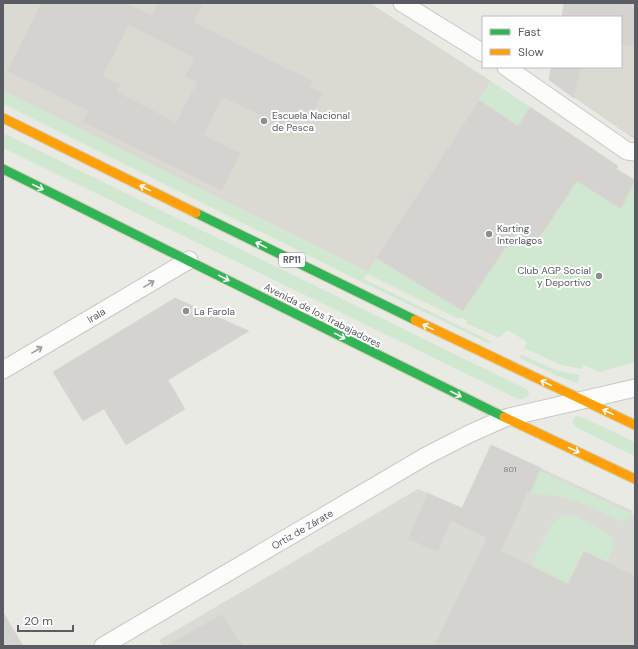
<svg xmlns="http://www.w3.org/2000/svg" width="638" height="649" viewBox="0 0 638 649" font-family="'DM Sans',sans-serif">
<style>
.industrial{fill:#dbdbd5}
.education{fill:#dbdad2}
.green{fill:#d0e8d0}
.building{fill:#d4d3cf;stroke:#dad8d3;fill-rule:evenodd}
.lines{fill:none;stroke-linecap:round;stroke-linejoin:round}
.street-casing{stroke:#c7c8c6;stroke-width:19}
.fast-casing{stroke:#d3ceb0;stroke-width:11}
.slow-casing{stroke:#d3ceb0;stroke-width:11}
.street{stroke:#fcfcfb;stroke-width:17}
.fast{stroke:#30b455;stroke-width:9}
.slow{stroke:#ff9f0a;stroke-width:9}
.oneway{stroke:#fff}
.oneway2{stroke:#9a9ca0}
.poi-dot{fill:#8c8e90;stroke:#fff;stroke-width:1.5}
.labels{text-anchor:middle;stroke-width:4;stroke-linejoin:round;paint-order:stroke}
.number-label{font-size:8px;fill:#787a7e}
.shield{fill:#fff;stroke:#8b8d92;stroke-width:1}
.shield-label{font-size:9px;font-weight:bold;fill:#595c63}
.poi-label{font-size:10px;fill:#595c63;stroke:#fff;text-anchor:start}
.street-label{font-size:10px;fill:#595c63;stroke:#fff}
</style>
<rect width="100%" height="100%" fill="#eaeae4"/>
<!-- industrial -->
<path class="industrial" d="M491,445L633,511L632,514L635,515V646H163L159,640L418,489L462,508Z"/>
<!-- education -->
<path class="education" d="M3,3H370L491,81L368,272L3,91Z
M564,3H635V135L634,139L549,80L551,67H621V17H562Z"/>
<!-- green -->
<path class="green" d="M491,81L618,166L617,169L635,180V362L600,372L584,365L582,369L561,365L524,348L527,342L508,330L499,338L466,323L468,321L459,317V319L367,274L364,279L492,342L488,343L362,282L3,104V91L368,272Z
M3,133L526,389L529,392L528,396L523,399H518L3,148Z
M521,354L558,371L580,375L578,383L560,377L520,358Z
M576,416L584,418L635,442V456L575,427L572,422Z
M540,471L632,514L628,519L622,521L574,500L563,497L530,493Z
M562,516H571L576,517L607,533C617,542 612,552 607,562L584,551L568,584L531,566L550,527L554,522Z"/>
<!-- building -->
<path class="building" d="M41,3H128L152,15L157,3H204L194,22L313,81L310,87L323,93L309,123L299,118L292,131L222,97L204,135L241,153L222,191L82,122L88,111L7,71ZM129,25L194,58L185,76L197,82L176,122L117,92L120,85L103,76Z
M564,3H632L631,7L635,8V47L621,44V17H562Z
M551,67H581L574,98L549,80Z
M479,100L518,126L530,107L618,166L616,169L635,180L621,209L577,181L535,244L516,232L463,311L376,258Z
M175,298L249,331L168,380L185,409L126,445L104,409L83,421L53,372Z
M491,445L541,468L530,493L528,492L501,551L568,584L584,551L635,576V646H434L487,538L451,521L438,552L408,539L427,493L462,508Z
M3,612L23,646H3Z
M222,614L243,646H166Z"/>
<g class="lines">
<defs>
<path id="street" d="M402,3L483,53
M506,67L627,151L635,152
M3,370L189,260
M103,646L426,456L469,434L505,418L635,388"/>
<path id="fast" d="M3,169L504,417
M196,213L415,320"/>
<path id="slow" d="M3,118L196,213
M415,320L635,425
M504,417L635,479"/>
</defs>
<!-- street casing -->
<use href="#street" class="street-casing"/>
<!-- fast casing -->
<use href="#fast" class="fast-casing"/>
<!-- slow casing -->
<use href="#slow" class="slow-casing"/>
<!-- street -->
<use href="#street" class="street"/>
<!-- fast -->
<use href="#fast" class="fast"/>
<!-- slow -->
<use href="#slow" class="slow"/>
</g>
<!-- one-way arrows -->
<defs><path id="oneway-shaft" d="M-6 0H5M1.5-3L5.5 0L1.5 3" fill="none" stroke-width="1.6" stroke-linecap="round" stroke-linejoin="round"/></defs>
<g class="oneway">
<use href="#oneway-shaft" transform="translate(38 187) rotate(26)"/>
<use href="#oneway-shaft" transform="translate(145 188) rotate(-154)"/>
<use href="#oneway-shaft" transform="translate(261 245) rotate(-154)"/>
<use href="#oneway-shaft" transform="translate(224 278) rotate(27)"/>
<use href="#oneway-shaft" transform="translate(428 327) rotate(-154)"/>
<use href="#oneway-shaft" transform="translate(340 336) rotate(27)"/>
<use href="#oneway-shaft" transform="translate(546 383) rotate(-155)"/>
<use href="#oneway-shaft" transform="translate(456 394) rotate(27)"/>
<use href="#oneway-shaft" transform="translate(608 412) rotate(-155)"/>
<use href="#oneway-shaft" transform="translate(574 450) rotate(25)"/>
</g>
<g class="oneway2">
<use href="#oneway-shaft" transform="translate(149 284) rotate(-31)"/>
<use href="#oneway-shaft" transform="translate(37 350) rotate(-31)"/>
</g>
<!-- markers -->
<g class="poi-dot">
<circle cx="264" cy="121" r="4"/>
<circle cx="489" cy="234" r="4"/>
<circle cx="599" cy="276" r="4"/>
<circle cx="186" cy="311" r="4"/>
</g>
<g class="labels">
<!-- number labels -->
<g class="number-label">
<text x="510" y="472">801</text>
</g>
<!-- shield labels -->
<rect class="shield" x="279" y="253" width="26" height="14" rx="3"/>
<g class="shield-label">
<text x="292" y="263">RP11</text>
</g>
<!-- poi labels -->
<g class="poi-label">
<text x="272" y="119">Escuela Nacional<tspan x="272" dy="12">de Pesca</tspan></text>
<text x="497" y="232">Karting<tspan x="497" dy="12">Interlagos</tspan></text>
<text x="591" y="274" text-anchor="end">Club AGP Social<tspan x="591" dy="12">y Deportivo</tspan></text>
<text x="194" y="315">La Farola</text>
</g>
<!-- street labels -->
<g class="street-label">
<text transform="translate(96 315) rotate(-31)" y="4">Irala</text>
<text transform="translate(323 315) rotate(27)" y="4">Avenida de los Trabajadores</text>
<text transform="translate(302 529) rotate(-30)" y="4">Ortiz de Zárate</text>
</g>
</g>
<!-- border -->
<rect width="638" height="649" fill="none" stroke="#595c63" stroke-width="8"/>
<!-- legend -->
<rect x="482" y="16" width="140" height="52" fill="#ffffff" stroke="#bdbec1"/>
<rect x="490" y="29" width="20" height="6" fill="#30b455" stroke="#bdbec1"/>
<text x="518" y="36" font-size="12" fill="#595c63">Fast</text>
<rect x="490" y="49" width="20" height="6" fill="#ff9f0a" stroke="#bdbec1"/>
<text x="518" y="56" font-size="12" fill="#595c63">Slow</text>
<!-- scale -->
<path d="M18 625v6h55v-6" fill="none" stroke="#595c63" stroke-width="2"/>
<text x="24" y="625" font-size="12" fill="#595c63" stroke="#ffffff" stroke-width="3" paint-order="stroke">20 m</text>
</svg>
